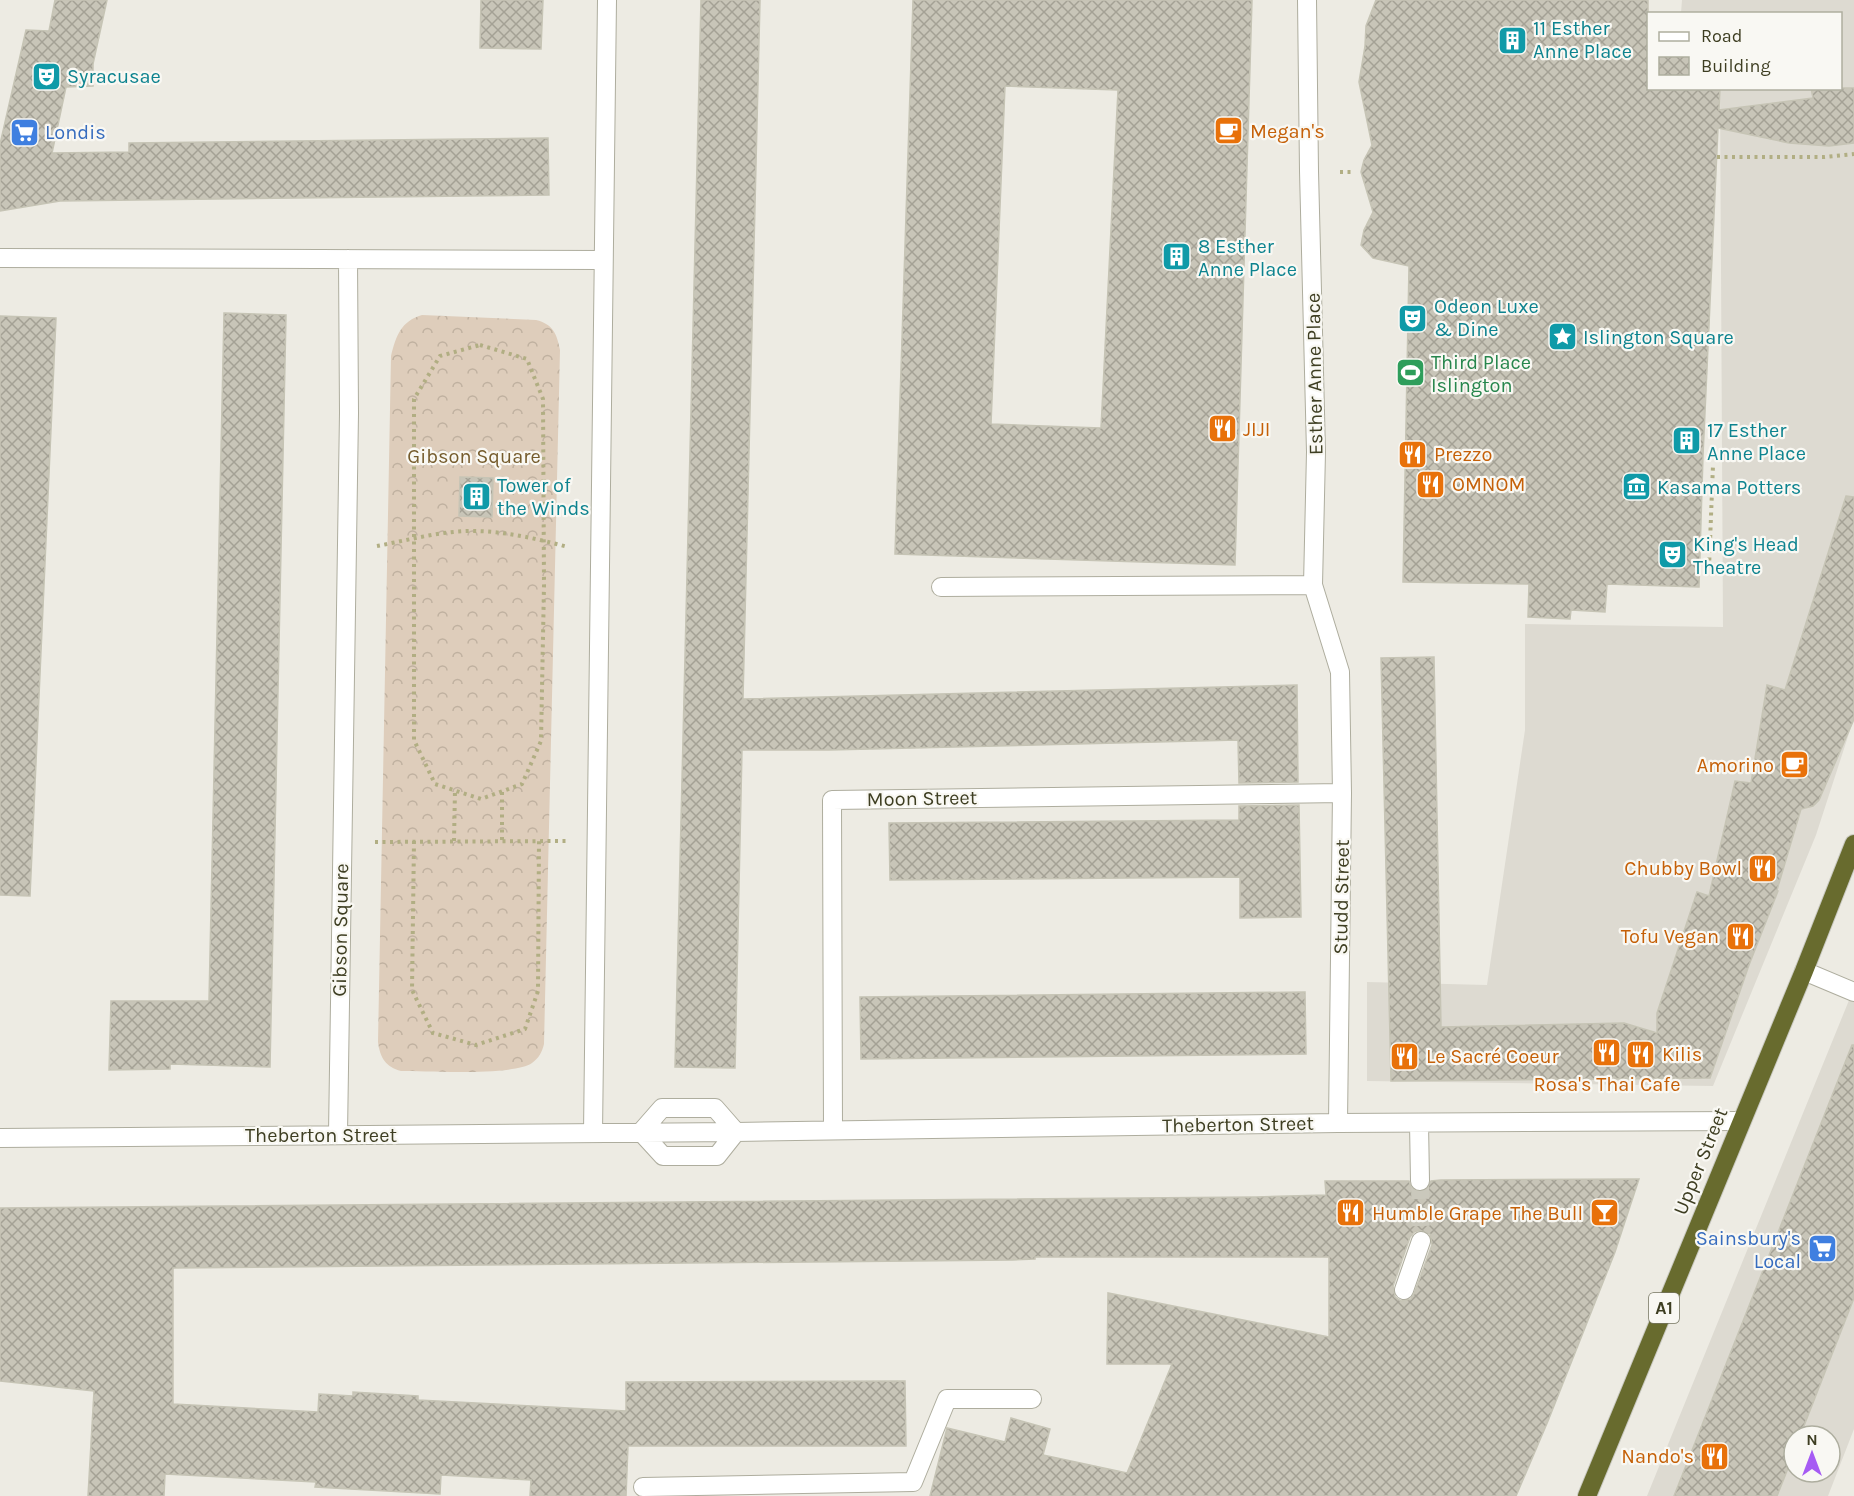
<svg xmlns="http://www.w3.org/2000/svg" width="1854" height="1496" viewBox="0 0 1854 1496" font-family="Karla,sans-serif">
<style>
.built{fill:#dddad1;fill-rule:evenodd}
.forest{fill:url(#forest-crowns)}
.building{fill:url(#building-cross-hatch);stroke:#c6c4b5;stroke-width:1.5;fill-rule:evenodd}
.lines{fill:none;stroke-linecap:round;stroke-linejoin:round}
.minor-tunnel{stroke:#cac8bc;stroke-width:18;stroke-dasharray:18 9;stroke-linecap:butt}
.minor-casing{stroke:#aead9e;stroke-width:20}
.highway-casing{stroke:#c9c9c1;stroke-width:20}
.path{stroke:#b1ae83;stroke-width:4;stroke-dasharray:3 4.5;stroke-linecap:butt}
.minor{stroke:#fff;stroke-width:18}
.highway{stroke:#686b2e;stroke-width:18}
.labels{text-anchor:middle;stroke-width:4.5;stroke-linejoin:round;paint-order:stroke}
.shield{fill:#f9f8f3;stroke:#767661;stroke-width:1.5}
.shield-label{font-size:18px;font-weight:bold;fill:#3e3e22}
.culture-label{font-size:20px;fill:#0d838f;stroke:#f9f8f3;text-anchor:start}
.food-label{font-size:20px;fill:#c56008;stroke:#f9f8f3;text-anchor:start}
.shop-label{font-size:20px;fill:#366cbe;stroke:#f9f8f3;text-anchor:start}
.leisure-label{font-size:20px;fill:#27864d;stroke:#f9f8f3;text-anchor:start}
.street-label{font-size:20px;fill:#3e3e22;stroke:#f9f8f3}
.park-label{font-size:20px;fill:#755b2c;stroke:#f9f8f3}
</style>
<defs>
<pattern id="forest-crowns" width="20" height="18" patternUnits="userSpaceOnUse" patternTransform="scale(1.5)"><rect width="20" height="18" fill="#decdbb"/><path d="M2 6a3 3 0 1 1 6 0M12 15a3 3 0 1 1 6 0" fill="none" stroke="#c0b1a0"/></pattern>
<pattern id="building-cross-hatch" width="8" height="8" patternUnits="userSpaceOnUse" patternTransform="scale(1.5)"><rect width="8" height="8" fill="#c8c5b8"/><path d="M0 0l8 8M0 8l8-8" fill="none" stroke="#a4a195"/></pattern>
</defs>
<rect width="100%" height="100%" fill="#edebe3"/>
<!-- built -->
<path class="built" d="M1682,0H1854V718L1816,835L1713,1086L1367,1081V982L1487,985L1525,730V624L1723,627L1720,89L1840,88V14L1681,13Z
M1854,988V1429L1828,1496H1647ZM1794,1436H1830V1472H1794Z"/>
<!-- forest -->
<path class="forest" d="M422,315L536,320C553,324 557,334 560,350L544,1044C542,1052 539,1058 532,1063C513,1076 428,1071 401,1071C386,1067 380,1058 378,1042L391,356C396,336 401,321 422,315Z"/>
<!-- building -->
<path class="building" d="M55,0H107L93,64V86L66,87L52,153L129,152V143L548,138L549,195L60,201L0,211V144L26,30L49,31Z
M481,0H543L541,49L480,48Z
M701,0H760L743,699L1297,685L1298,782L1239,783L1238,740L829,750H742L735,1068L675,1067Z
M913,0H1252L1235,565L895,554ZM1005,86L1118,90L1101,428L991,424Z
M1376,0H1648V88H1720L1719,110L1813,98L1811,88H1854V143L1829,146L1789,143L1718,128L1703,456L1699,587L1607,584L1605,612L1571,610L1570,619L1528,617L1529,584L1403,582L1409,266L1373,258L1361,245L1364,230L1373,212L1361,172L1364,160L1372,145L1359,82L1365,46L1366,26Z
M224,313L286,315L270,1067L170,1064V1069L109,1070L111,1001H209Z
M0,316L56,318L30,896L0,895Z
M460,477L493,478L492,517L459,516Z
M1846,496L1854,497V719L1819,800L1813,806L1801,809L1777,890L1778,891L1749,965L1710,1078L1391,1081L1381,658L1434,657L1441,1027L1624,1023L1657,1033V1013L1697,892L1709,896L1735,781L1751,783L1767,685L1785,690Z
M1299,805L1301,917L1240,918V877L890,880L889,823L1239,820V806Z
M1305,992L1306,1054L861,1059L860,997Z
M1852,1045H1854V1298L1800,1436H1794V1453L1777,1496H1674Z
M1639,1179L1615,1252L1548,1421L1516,1496H930L947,1428L1005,1442L1011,1418L1050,1429L1043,1455L1127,1473L1172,1364H1107L1108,1293L1329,1337V1257H1035V1259L1013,1260L173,1268V1404L318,1412L319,1394L353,1396V1392L418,1396V1400L626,1411V1382L905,1381L906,1446H628L626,1496H530L531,1480L441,1475L440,1494L315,1487L316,1482L165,1474L164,1496H88L94,1391L0,1381V1208L1256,1197L1326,1195L1325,1181H1409L1411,1187L1420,1192L1426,1190L1431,1181L1441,1180ZM1419,1230L1430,1234L1432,1245L1414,1294L1411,1299L1401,1301L1395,1297L1393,1286L1410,1237L1414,1232Z"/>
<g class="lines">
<!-- minor-tunnel -->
<path class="minor-tunnel" d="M1420,1181L1421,1241"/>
<defs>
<path id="minor" d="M1307,0L1309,171L1316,452L1313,585L1340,672L1342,793L1338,1123
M0,258L603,260
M941,587L1313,585
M1804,971L1854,992
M1419,1123L1420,1181
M833,1130L832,800L1342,793
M641,1132L663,1156H717L736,1132
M641,1132L662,1108H715L736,1132
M593,1133L607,0
M338,1134L349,413L348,259
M0,1138L736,1132L1338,1123L1741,1121
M1404,1290L1421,1241
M643,1487L913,1482L947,1399H1032"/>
<path id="highway" d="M1587,1496L1804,971L1854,844"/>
</defs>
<!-- minor casing -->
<use href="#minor" class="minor-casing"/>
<!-- highway casing -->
<use href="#highway" class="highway-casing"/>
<!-- path -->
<path class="path" d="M1717,157H1824L1854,154
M1340,172H1354
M480,345L527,359L543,399L544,585L541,741L522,784L481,799L435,784L414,740V399L440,356Z
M377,546C409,540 444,530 477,531C508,532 538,539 568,547
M1709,568L1713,465
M502,792V841
M414,841L412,990L433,1033L476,1045L525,1029L538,991L539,841
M454,841L455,790
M375,842L566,841"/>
<!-- minor -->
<use href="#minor" class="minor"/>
<!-- highway -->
<use href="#highway" class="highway"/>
</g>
<!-- icons -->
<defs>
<symbol id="building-square" viewBox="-11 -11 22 22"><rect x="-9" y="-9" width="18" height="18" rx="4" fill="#0f9aa8" stroke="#f9f8f3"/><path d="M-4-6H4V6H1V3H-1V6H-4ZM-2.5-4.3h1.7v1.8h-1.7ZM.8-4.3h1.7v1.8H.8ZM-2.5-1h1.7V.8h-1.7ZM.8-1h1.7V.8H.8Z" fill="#fff"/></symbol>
<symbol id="theatre-square" viewBox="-11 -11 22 22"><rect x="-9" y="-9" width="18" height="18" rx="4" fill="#0f9aa8" stroke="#f9f8f3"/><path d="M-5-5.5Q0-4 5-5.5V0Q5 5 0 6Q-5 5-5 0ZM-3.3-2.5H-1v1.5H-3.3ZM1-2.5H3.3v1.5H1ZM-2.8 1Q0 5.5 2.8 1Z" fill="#fff"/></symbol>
<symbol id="cafe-square" viewBox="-11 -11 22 22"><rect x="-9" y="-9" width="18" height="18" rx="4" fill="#e8710a" stroke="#f9f8f3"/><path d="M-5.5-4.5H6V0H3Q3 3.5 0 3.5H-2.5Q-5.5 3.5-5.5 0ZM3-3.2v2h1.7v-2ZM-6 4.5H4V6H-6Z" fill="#fff"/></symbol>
<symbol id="supermarket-square" viewBox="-11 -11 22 22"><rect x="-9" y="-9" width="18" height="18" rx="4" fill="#3f7fe0" stroke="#f9f8f3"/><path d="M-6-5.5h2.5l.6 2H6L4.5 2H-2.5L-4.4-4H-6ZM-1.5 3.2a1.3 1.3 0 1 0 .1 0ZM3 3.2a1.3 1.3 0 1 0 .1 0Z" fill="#fff"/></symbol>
<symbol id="sight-square" viewBox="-11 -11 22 22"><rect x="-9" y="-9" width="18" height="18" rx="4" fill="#0f9aa8" stroke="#f9f8f3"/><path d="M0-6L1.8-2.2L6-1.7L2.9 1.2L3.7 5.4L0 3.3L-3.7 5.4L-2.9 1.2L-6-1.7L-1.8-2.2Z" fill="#fff"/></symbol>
<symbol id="stadium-square" viewBox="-11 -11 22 22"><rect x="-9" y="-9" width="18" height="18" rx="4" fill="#2e9e5b" stroke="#f9f8f3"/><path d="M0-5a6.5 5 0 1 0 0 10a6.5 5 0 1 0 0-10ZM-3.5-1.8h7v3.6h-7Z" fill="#fff"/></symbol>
<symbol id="restaurant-square" viewBox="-11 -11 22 22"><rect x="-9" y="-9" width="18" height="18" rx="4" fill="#e8710a" stroke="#f9f8f3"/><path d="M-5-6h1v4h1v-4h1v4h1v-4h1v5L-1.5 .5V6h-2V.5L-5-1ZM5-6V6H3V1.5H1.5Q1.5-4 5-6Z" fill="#fff"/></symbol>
<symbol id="museum-square" viewBox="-11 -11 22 22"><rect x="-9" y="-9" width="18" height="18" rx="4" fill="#0f9aa8" stroke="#f9f8f3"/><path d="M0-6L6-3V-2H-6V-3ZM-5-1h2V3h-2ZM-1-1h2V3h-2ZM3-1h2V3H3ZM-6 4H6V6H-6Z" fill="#fff"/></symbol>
<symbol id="bar-square" viewBox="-11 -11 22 22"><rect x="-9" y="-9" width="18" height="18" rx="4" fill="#e8710a" stroke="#f9f8f3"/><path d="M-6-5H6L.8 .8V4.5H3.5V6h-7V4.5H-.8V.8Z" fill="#fff"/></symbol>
</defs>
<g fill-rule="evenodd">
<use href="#building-square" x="1496" y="24" width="33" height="33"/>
<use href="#theatre-square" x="30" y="60" width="33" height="33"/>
<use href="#cafe-square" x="1212" y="114" width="33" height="33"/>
<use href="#supermarket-square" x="8" y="116" width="33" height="33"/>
<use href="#building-square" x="1160" y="240" width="33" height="33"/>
<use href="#theatre-square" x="1396" y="302" width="33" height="33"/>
<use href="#sight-square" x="1546" y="320" width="33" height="33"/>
<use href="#stadium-square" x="1394" y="356" width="33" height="33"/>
<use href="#restaurant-square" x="1206" y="412" width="33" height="33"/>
<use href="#building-square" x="1670" y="424" width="33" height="33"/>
<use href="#restaurant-square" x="1396" y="438" width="33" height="33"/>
<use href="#restaurant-square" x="1414" y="468" width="33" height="33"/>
<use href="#museum-square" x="1620" y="470" width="33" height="33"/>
<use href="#building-square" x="460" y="480" width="33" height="33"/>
<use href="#theatre-square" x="1656" y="538" width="33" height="33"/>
<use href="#cafe-square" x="1778" y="748" width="33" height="33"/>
<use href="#restaurant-square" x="1746" y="852" width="33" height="33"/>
<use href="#restaurant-square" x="1724" y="920" width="33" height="33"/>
<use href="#restaurant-square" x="1590" y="1036" width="33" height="33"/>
<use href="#restaurant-square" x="1624" y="1038" width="33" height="33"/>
<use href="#restaurant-square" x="1388" y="1040" width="33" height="33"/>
<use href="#restaurant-square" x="1334" y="1196" width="33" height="33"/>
<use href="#bar-square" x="1588" y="1196" width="33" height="33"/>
<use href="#supermarket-square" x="1806" y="1232" width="33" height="33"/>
<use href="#restaurant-square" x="1698" y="1440" width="33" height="33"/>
</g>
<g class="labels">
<!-- shield labels -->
<rect class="shield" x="1649" y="1293" width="30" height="30" rx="4.5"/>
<g class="shield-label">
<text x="1664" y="1314">A1</text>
</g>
<!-- culture labels -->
<g class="culture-label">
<text x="1533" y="35">11 Esther<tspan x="1533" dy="23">Anne Place</tspan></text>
<text x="67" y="83">Syracusae</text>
<text x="1198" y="253">8 Esther<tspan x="1198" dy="23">Anne Place</tspan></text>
<text x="1434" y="313">Odeon Luxe<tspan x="1434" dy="23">&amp; Dine</tspan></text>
<text x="1583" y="344">Islington Square</text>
<text x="1707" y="437">17 Esther<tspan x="1707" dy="23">Anne Place</tspan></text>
<text x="497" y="492">Tower of<tspan x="497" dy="23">the Winds</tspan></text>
<text x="1657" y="494">Kasama Potters</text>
<text x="1693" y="551">King's Head<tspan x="1693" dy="23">Theatre</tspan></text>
</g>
<!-- food labels -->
<g class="food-label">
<text x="1250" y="138">Megan's</text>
<text x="1243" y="436">JIJI</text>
<text x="1434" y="461">Prezzo</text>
<text x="1452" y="491">OMNOM</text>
<text x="1774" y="772" text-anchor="end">Amorino</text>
<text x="1742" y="875" text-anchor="end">Chubby Bowl</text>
<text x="1719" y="943" text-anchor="end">Tofu Vegan</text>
<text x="1662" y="1061">Kilis</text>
<text x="1426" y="1063">Le Sacré Coeur</text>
<text x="1607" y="1091" text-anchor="middle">Rosa's Thai Cafe</text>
<text x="1372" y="1220">Humble Grape</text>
<text x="1583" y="1220" text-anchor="end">The Bull</text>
<text x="1694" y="1463" text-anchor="end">Nando's</text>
</g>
<!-- shop labels -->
<g class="shop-label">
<text x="45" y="139">Londis</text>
<text x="1801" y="1245" text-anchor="end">Sainsbury's<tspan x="1801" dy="23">Local</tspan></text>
</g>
<!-- leisure labels -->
<g class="leisure-label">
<text x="1431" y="369">Third Place<tspan x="1431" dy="23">Islington</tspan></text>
</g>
<!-- street labels -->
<g class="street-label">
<text transform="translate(1314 374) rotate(-91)" y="7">Esther Anne Place</text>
<text transform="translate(922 798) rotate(-1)" y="7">Moon Street</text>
<text transform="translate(1341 897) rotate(-89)" y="7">Studd Street</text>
<text transform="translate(340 930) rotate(-89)" y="7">Gibson Square</text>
<text transform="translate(1238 1124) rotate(-1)" y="7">Theberton Street</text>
<text x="321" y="1142">Theberton Street</text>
<text transform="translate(1700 1161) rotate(-68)" y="7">Upper Street</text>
</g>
<!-- park labels -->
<g class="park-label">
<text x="474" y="463">Gibson Square</text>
</g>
</g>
<!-- legend -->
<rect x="1647" y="12" width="195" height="78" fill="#f9f8f3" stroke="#aeae9f" stroke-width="1.5"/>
<rect x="1659" y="32" width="30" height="9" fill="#ffffff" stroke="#aeae9f" stroke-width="1.5"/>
<text x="1701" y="42" font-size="18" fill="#3e3e22">Road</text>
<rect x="1659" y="57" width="30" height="18" fill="url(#building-cross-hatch)" stroke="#aeae9f" stroke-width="1.5"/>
<text x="1701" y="72" font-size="18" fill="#3e3e22">Building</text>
<!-- north arrow -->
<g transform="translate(1812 1454)"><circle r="28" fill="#f9f8f3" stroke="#aeae9f" stroke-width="1.5"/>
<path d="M0-4.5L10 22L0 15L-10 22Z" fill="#a65bf3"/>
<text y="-9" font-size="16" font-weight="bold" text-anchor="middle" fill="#3e3e22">N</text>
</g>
</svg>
